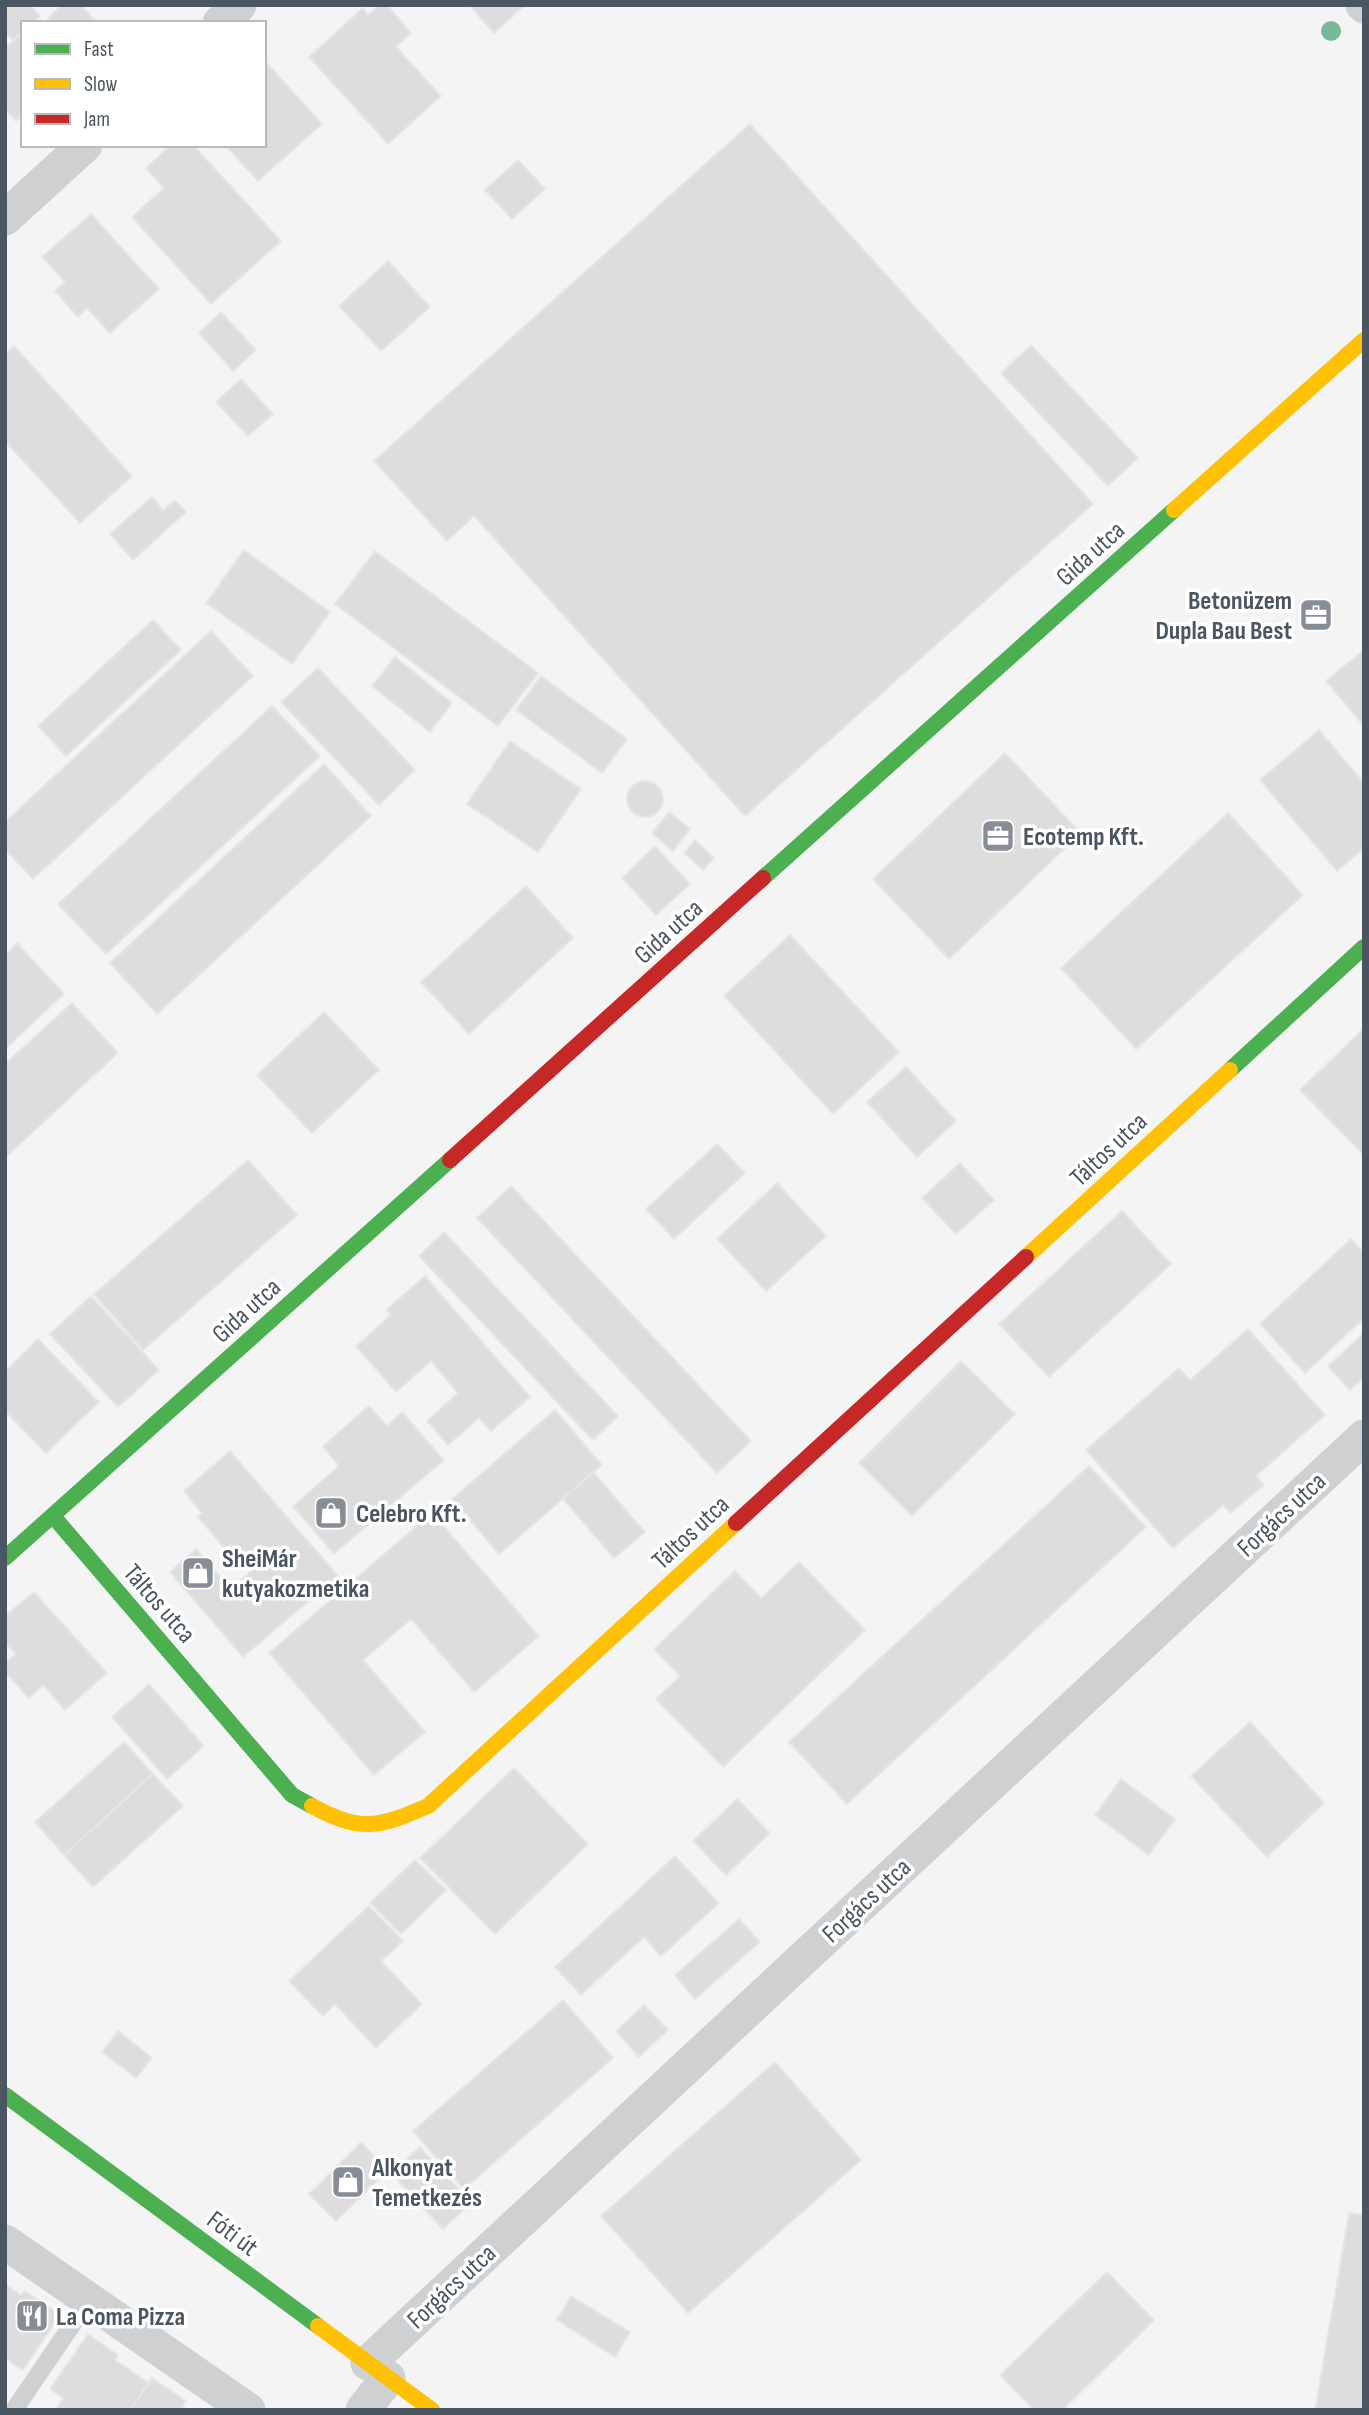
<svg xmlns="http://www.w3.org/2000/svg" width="1369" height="2415" viewBox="0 0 1369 2415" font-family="'Sofia Sans Condensed',sans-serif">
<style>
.building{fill:#ddddde;stroke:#e5e6e7;stroke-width:2}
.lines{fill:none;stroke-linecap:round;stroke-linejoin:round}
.lane{stroke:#ced0d2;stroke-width:18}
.street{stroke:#ced0d2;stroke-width:35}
.fast{stroke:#4caf50;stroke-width:16}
.slow{stroke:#ffc107;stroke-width:16}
.jam{stroke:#c62828;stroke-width:16}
.tree{fill:#7ab899}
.labels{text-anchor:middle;stroke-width:7;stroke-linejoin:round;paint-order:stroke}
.street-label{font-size:26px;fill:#4a5661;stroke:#fff}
.poi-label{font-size:26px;font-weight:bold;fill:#4a5661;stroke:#fff;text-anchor:start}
</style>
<rect width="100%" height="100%" fill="#f4f4f4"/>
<!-- building -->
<path class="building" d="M12,5H30L40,16L33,23H23V32L13,40L5,32V11Z
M62,5H81L97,23H53L48,18Z
M379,5H387L411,33L396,47L441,96L388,144L309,57L363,8L368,15Z
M469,5H525L494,33Z
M23,32V115L16,121L5,110V48Z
M265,61L322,124L258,181L225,145H264Z
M750,124L1093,504L745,816L474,516L447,541L374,461Z
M171,145H193L281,241L211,304L132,217L164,188L146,168Z
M518,160L545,189L512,219L485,190Z
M91,214L159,289L110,333L87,308L78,317L55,291L65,282L42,257Z
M388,261L430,307L381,351L339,306Z
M221,312L256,350L233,371L199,333Z
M1031,345L1138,458L1108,486L1001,373Z
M14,346L132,476L80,523L5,441V354Z
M241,379L273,414L248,436L216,402Z
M152,497L163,510L175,500L186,512L133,560L110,534Z
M244,550L330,612L292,664L206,603Z
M375,551L538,673L498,726L335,604Z
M153,620L181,650L66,756L38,726Z
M211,631L253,676L33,879L5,849V822Z
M1364,650V726L1326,681Z
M395,657L452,703L430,732L372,686Z
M318,668L415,770L379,805L281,702Z
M541,676L627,739L602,773L516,710Z
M272,706L320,756L106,954L58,904Z
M1319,730L1364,783V848L1337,871L1260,780Z
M510,741L581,789L538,852L467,804Z
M1005,753L1081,833L949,959L873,879Z
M324,764L371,816L157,1014L110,963Z
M627 799a18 18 0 1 1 36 0a18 18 0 1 1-36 0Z
M669,812L690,829L673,851L652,833Z
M1228,813L1303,895L1136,1049L1061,968Z
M695,840L714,858L703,870L684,853Z
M655,846L690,884L656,915L622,878Z
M526,886L573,938L469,1034L421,982Z
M790,935L899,1052L833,1114L724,996Z
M17,943L64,994L5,1049V955Z
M72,1003L118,1053L5,1158V1064Z
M324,1012L379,1070L312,1133L257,1075Z
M1364,1028V1155L1300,1090Z
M906,1067L956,1121L917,1157L867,1102Z
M717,1144L745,1173L674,1239L646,1209Z
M248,1160L297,1215L143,1350L94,1294Z
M960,1163L994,1200L956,1234L922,1198Z
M777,1183L826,1236L766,1291L717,1239Z
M511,1186L751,1441L717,1473L477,1218Z
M1122,1211L1171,1264L1049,1377L999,1324Z
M444,1232L618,1416L593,1440L419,1256Z
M1351,1239L1364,1253V1318L1305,1373L1260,1324Z
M425,1276L530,1397L491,1431L479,1418L448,1445L427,1421L458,1393L431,1361L396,1392L356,1346L391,1315L386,1310Z
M91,1296L159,1370L118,1407L50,1334Z
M1248,1329L1325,1415L1256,1476L1264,1485L1231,1513L1223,1505L1173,1548L1086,1450L1179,1368L1190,1380Z
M1364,1333V1377L1350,1390L1328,1366Z
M38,1339L99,1402L46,1453L5,1411V1372Z
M961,1361L1015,1414L912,1516L859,1463Z
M369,1406L387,1426L402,1412L444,1460L334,1554L293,1506L339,1466L323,1446Z
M555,1410L602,1465L499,1554L452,1499Z
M230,1451L338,1576L243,1657L170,1572L196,1549L231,1589L252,1570L231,1545L225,1549L198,1517L202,1513L184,1491Z
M1089,1466L1146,1527L847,1804L789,1742Z
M593,1472L645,1532L614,1558L563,1499Z
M432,1513L539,1636L474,1692L411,1619L363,1660L425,1732L374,1775L269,1653Z
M799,1562L865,1630L723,1767L656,1699L680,1676L654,1649L735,1571L761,1598Z
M34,1592L107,1673L65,1710L43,1685L29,1698L5,1672V1663L16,1654L5,1643V1616Z
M149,1684L204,1746L167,1779L112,1717Z
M1250,1722L1324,1803L1267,1857L1191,1776Z
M124,1742L153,1774L64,1855L35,1822Z
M514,1768L588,1844L495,1934L420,1858Z
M153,1774L183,1806L93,1887L64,1855Z
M1121,1779L1175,1819L1149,1855L1095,1815Z
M737,1799L770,1833L726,1875L693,1841Z
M675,1856L719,1903L661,1956L644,1937L581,1995L555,1967Z
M415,1860L446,1890L401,1934L370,1903Z
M369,1906L403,1941L381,1961L422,2004L376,2048L335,2004L323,2016L289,1981Z
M739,1919L760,1942L695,1999L675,1975Z
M563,2000L613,2058L464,2189L413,2131Z
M644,2005L668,2030L639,2057L616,2031Z
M118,2031L152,2058L136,2078L102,2052Z
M775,2062L861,2160L688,2313L601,2216Z
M361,2142L388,2170L336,2221L309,2194Z
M420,2147L471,2203L443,2229L391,2173Z
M1349,2213L1364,2215V2410H1315Z
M1107,2272L1154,2320L1063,2410H1034L1000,2375Z
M5,2284L21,2295L25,2291L60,2315L23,2370L5,2358Z
M571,2296L630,2332L615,2357L557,2320Z
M88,2334L118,2355L115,2360L149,2383L130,2410H55L63,2398L50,2389Z
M152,2378L186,2401L182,2406L187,2410H130Z"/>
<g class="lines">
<!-- lane -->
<path class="lane" d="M14,2410L89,2300"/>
<!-- street -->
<path class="street" d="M1363,5L1364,6
M220,23L239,5
M5,218L85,145
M5,2242L248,2410
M368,2363L1364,1437
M363,2410L388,2378"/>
<!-- fast -->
<path class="fast" d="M763,878L1174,510
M1230,1070L1364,947
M53,1516L292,1795L312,1806
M5,1558L450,1160
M5,2095L318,2326"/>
<!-- slow -->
<path class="slow" d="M1174,510L1364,340
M1026,1257L1230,1070
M312,1806C362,1833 379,1827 428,1806L736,1523
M318,2326L432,2410"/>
<!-- jam -->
<path class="jam" d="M450,1160L763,878
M736,1523L1026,1257"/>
</g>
<!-- trees -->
<circle class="tree" cx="1331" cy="31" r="10"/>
<!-- icons -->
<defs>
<symbol id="office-square" viewBox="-11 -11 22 22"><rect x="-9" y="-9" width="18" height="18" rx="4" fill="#868d94" stroke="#fff"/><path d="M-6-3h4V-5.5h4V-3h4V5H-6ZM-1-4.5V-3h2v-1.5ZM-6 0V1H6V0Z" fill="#fff"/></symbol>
<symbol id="shop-square" viewBox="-11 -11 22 22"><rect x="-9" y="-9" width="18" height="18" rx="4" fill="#868d94" stroke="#fff"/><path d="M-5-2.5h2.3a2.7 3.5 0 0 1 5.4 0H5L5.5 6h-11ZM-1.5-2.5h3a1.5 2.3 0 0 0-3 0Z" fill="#fff"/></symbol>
<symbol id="restaurant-square" viewBox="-11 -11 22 22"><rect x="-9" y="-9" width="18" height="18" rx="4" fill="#868d94" stroke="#fff"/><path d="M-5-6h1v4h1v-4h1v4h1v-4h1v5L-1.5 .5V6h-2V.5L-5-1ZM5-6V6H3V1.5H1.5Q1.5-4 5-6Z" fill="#fff"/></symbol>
</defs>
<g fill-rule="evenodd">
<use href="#office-square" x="1297" y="596" width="38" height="38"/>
<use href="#office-square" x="979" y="817" width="38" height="38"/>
<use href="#shop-square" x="312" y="1494" width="38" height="38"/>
<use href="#shop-square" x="179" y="1554" width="38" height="38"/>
<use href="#shop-square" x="329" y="2163" width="38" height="38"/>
<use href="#restaurant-square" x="13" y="2297" width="38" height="38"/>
</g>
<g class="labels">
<!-- street labels -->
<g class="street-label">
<text transform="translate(1090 553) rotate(-42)" y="9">Gida utca</text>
<text transform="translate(668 931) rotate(-42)" y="9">Gida utca</text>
<text transform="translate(1108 1149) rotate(-43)" y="9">Táltos utca</text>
<text transform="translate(246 1310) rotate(-42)" y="9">Gida utca</text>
<text transform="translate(1281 1514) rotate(-43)" y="9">Forgács utca</text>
<text transform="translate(690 1532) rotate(-43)" y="9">Táltos utca</text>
<text transform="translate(160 1603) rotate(49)" y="9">Táltos utca</text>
<text transform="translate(866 1900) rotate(-43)" y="9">Forgács utca</text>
<text transform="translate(233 2233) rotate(37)" y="9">Fóti út</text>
<text transform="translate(451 2286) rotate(-43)" y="9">Forgács utca</text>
</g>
<!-- poi labels -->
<g class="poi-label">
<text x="1292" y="609" text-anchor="end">Betonüzem<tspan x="1292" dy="30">Dupla Bau Best</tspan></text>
<text x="1023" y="845">Ecotemp Kft.</text>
<text x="356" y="1522">Celebro Kft.</text>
<text x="222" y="1567">SheiMár<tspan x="222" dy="30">kutyakozmetika</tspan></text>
<text x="372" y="2176">Alkonyat<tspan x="372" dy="30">Temetkezés</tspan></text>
<text x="56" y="2325">La Coma Pizza</text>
</g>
</g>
<!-- border -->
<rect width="1369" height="2415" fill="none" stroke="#4a5661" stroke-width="14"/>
<!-- legend -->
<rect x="21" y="21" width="245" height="126" fill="#ffffff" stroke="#b7bbc0" stroke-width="2"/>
<rect x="35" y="44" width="35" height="10" fill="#4caf50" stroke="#b7bbc0" stroke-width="2"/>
<text x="84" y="56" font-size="21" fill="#4a5661">Fast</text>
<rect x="35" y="79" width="35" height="10" fill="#ffc107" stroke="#b7bbc0" stroke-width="2"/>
<text x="84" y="91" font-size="21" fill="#4a5661">Slow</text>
<rect x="35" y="114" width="35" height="10" fill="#c62828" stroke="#b7bbc0" stroke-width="2"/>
<text x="84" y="126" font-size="21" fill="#4a5661">Jam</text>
</svg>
